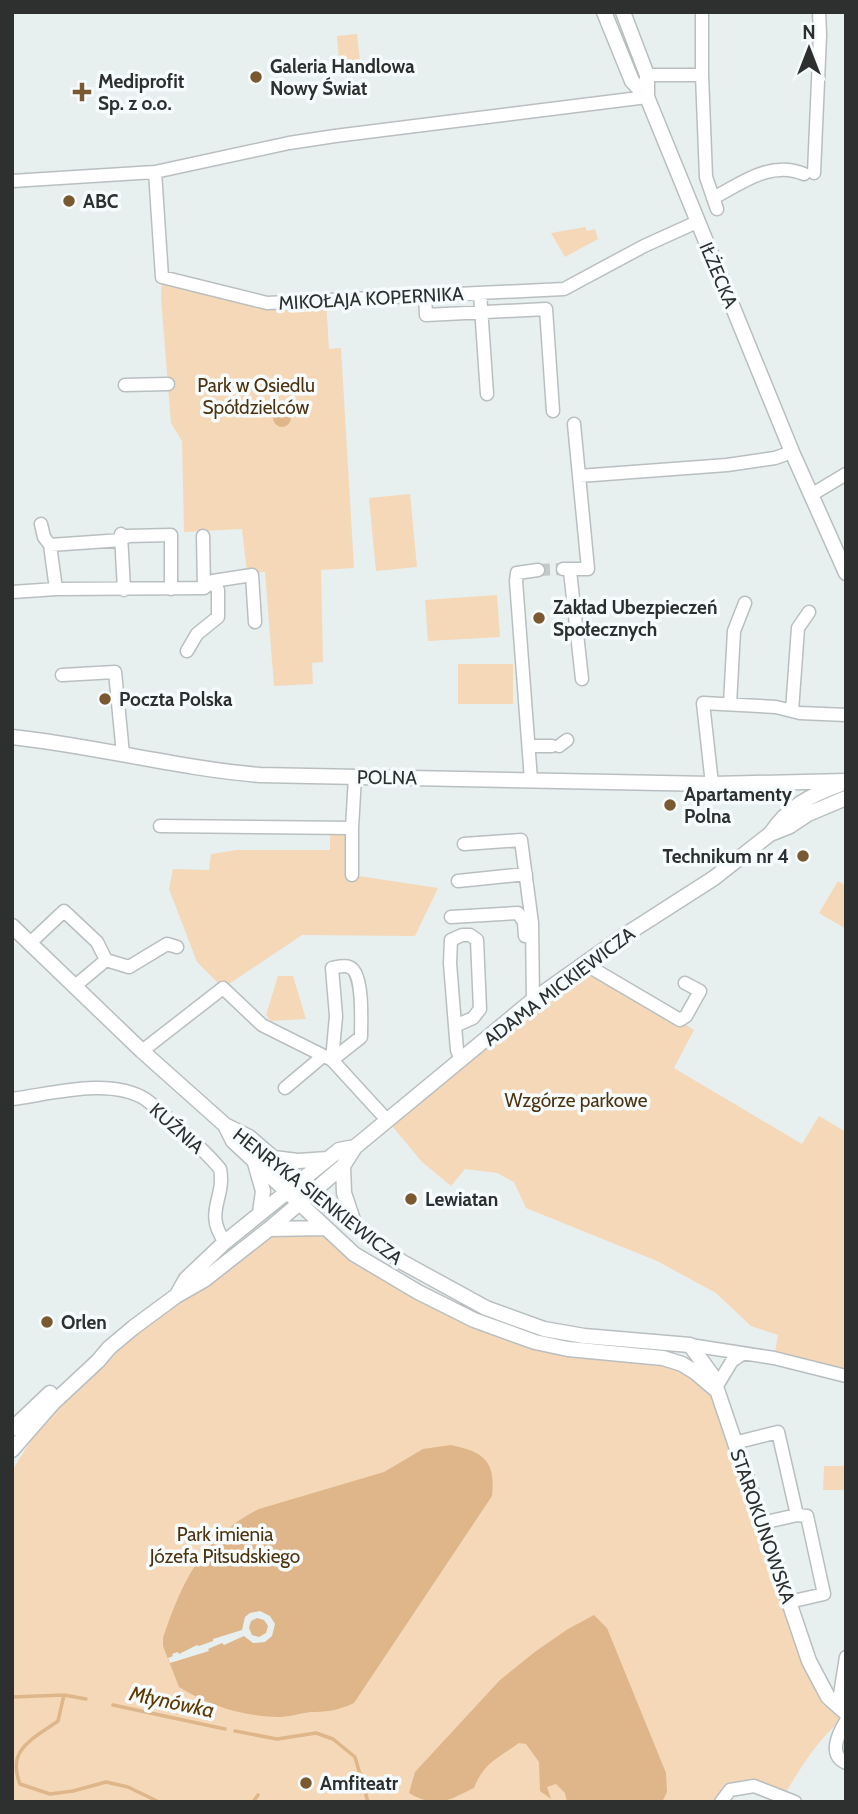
<svg xmlns="http://www.w3.org/2000/svg" width="858" height="1814" viewBox="0 0 858 1814" font-family="Cabin,sans-serif">
<style>
.green{fill:#f5d8b8}
.water{fill:#deb689}
.pier{fill:#e8efef;fill-rule:evenodd}
.lines{fill:none;stroke-linecap:round;stroke-linejoin:round}
.stream{stroke:#deb689;stroke-width:3.5}
.minor-tunnel{stroke:#c3c9c9;stroke-width:12;stroke-dasharray:12 6;stroke-linecap:butt}
.minor-casing{stroke:#b9bfc0;stroke-width:15}
.tertiary-casing{stroke:#b9bfc0;stroke-width:17}
.minor{stroke:#fff;stroke-width:12}
.tertiary{stroke:#fff;stroke-width:14}
.poi-dot{fill:#7b5930;stroke:#f6fcfd;stroke-width:2.5}
.labels{text-anchor:middle;stroke-width:7;stroke-linejoin:round;paint-order:stroke}
.poi-label{font-size:19px;font-weight:bold;fill:#2e3030;stroke:#f6fcfd;text-anchor:start}
.street-label{font-size:19px;fill:#2e3030;stroke:#f6fcfd}
.park-label{font-size:19px;fill:#4d320d;stroke:#f6fcfd}
.water-label{font-size:21px;font-style:italic;fill:#5f3900;stroke:#f6fcfd}
</style>
<rect width="100%" height="100%" fill="#e8efef"/>
<!-- green -->
<path class="green" d="M357,34L361,70L340,72L337,36Z
M585,227L587,231L595,229L598,239L565,257L551,233Z
M162,277L267,303L326,300L329,349L341,348L354,568L321,570L323,662L312,663L313,684L274,686L265,572L247,573L242,529L184,532L182,441L171,423L161,298Z
M410,494L417,567L376,571L369,498Z
M497,595L500,637L428,641L425,600Z
M458,664H513V704H458Z
M330,827L352,828V875L438,888L415,936L302,935L223,988L197,962L169,889L173,869L209,870L211,854L237,850H330Z
M838,881L846,886V929L819,913Z
M588,962L694,1030L674,1068L802,1144L819,1116L846,1132V1376L774,1358L778,1335L751,1326L716,1293L657,1261L526,1208L514,1182L497,1173L465,1169L451,1186L422,1162L387,1120Z
M278,976H293L306,1019L271,1021L266,1015Z
M324,1228L354,1254L508,1333L663,1358L715,1389L809,1661L846,1717C819,1736 800,1769 783,1797L754,1786L721,1802H12V1471L39,1427L113,1356L117,1341L269,1229Z
M824,1466H846V1490H823Z"/>
<!-- water -->
<path class="water" d="M273 418a9 9 0 1 1 18 0a9 9 0 1 1-18 0Z
M451,1445C483,1452 496,1460 492,1496L354,1703C339,1710 328,1712 311,1712C300,1713 290,1717 279,1717C244,1717 207,1705 179,1687L163,1646V1638C182,1581 203,1537 259,1509L384,1472L423,1449Z
M594,1615L607,1628L666,1773L667,1792L662,1802H567L565,1793L556,1784L547,1787L551,1799L540,1791L539,1762L526,1744L519,1743C498,1758 484,1762 474,1788C447,1801 437,1809 409,1793L415,1772L500,1680L536,1651L568,1629Z"/>
<!-- pier -->
<path class="pier" d="M260,1611L270,1616L275,1624L272,1636L265,1642L253,1643L244,1636L224,1645L222,1643L208,1649L209,1651L170,1663L168,1658L173,1656L172,1654L178,1652L179,1654L197,1645L199,1646L213,1641V1639L242,1630L245,1617L250,1613ZM257,1618L264,1620L268,1626L266,1633L259,1637L252,1635L249,1628L251,1621Z"/>
<g class="lines">
<!-- stream -->
<path class="stream" d="M64,1695L58,1721C33,1739 6,1749 20,1784L50,1794L73,1791L106,1782L128,1787L159,1802
M12,1697L64,1695L86,1699
M113,1705L225,1729
M235,1731L277,1739L316,1733L333,1739L355,1757L368,1802
M253,1802L258,1795"/>
<!-- minor-tunnel -->
<path class="minor-tunnel" d="M538,570L563,569"/>
<defs>
<path id="minor" d="M702,12V75L706,177L717,209
M647,75H702
M155,172L162,277L267,303L564,289L644,246L697,222
M814,173L820,35L819,12
M12,181L155,172L289,143L335,136L647,97
M713,198C742,183 771,160 804,174
M480,293L487,394
M425,295L426,315L546,309L553,411
M125,385L168,384
M579,476L727,465L775,458L792,452
M811,495L846,474
M41,524L44,537L50,545L56,589
M121,534L124,590
M203,536L204,588
M50,545L122,540L127,536L171,535V589
M563,569H588L574,424
M570,571L582,679
M12,592L56,589L204,588L213,581L252,575L255,622
M187,651L197,634L218,617V590L213,581
M62,675L115,672L123,754
M730,704L734,631L745,603
M792,711L798,628L809,612
M530,746H552
M559,746L567,740
M531,780L516,581L517,573L538,570
M712,784L703,703L776,707L800,713L846,715
M160,826L352,828
M464,844L521,840L532,923L533,1000
M352,875V828L355,777
M458,881L526,874
M451,917L518,913L524,922L525,936
M462,935H470L477,940L480,1009L473,1018L455,1026L450,963L451,940Z
M30,943L64,911L97,942L106,960
M588,962L595,970L680,1020L686,1016L700,991L685,983
M75,986L106,960L129,967L167,944L177,947
M455,1026L457,1050L461,1060
M142,1051L223,988L262,1025L332,1060L361,1037C361,1023 364,971 349,967C345,965 337,967 332,968L336,1016L332,1060L387,1120
M285,1088L323,1056
M12,1099C51,1094 110,1077 145,1099C158,1108 170,1120 182,1131C195,1143 209,1155 220,1169C226,1198 203,1212 225,1242
M690,1345L774,1358L846,1376
M715,1389L732,1361L742,1354
M734,1443L778,1432L797,1515L762,1523
M789,1602L824,1594L807,1516L797,1515
M838,1707L846,1657
M846,1721C838,1734 828,1755 846,1763
M721,1802L730,1790L754,1786L795,1802"/>
<path id="tertiary" d="M604,12L632,81L647,97L792,452L846,573
M623,12L647,75V97
M12,737C96,746 176,768 260,775L712,784L846,781
M771,833C788,808 810,795 839,785
M12,926L142,1051L225,1125L249,1137L323,1201L402,1262L486,1308L544,1329L584,1336L690,1345L712,1375L809,1661L828,1697L846,1713
M225,1125L233,1141L354,1254L418,1292L474,1320L535,1342L568,1349L663,1358L682,1364L695,1372L715,1389
M273,1158L298,1161L328,1159
M255,1163L263,1191L260,1213
M343,1166L344,1193L355,1226
M269,1229L324,1228
M177,1295L186,1279L225,1242L339,1150L355,1147
M12,1429L50,1393
M12,1450L53,1403L98,1361L109,1348L134,1327L176,1296L204,1280L269,1229L343,1166L355,1147L533,1000L622,937L714,878L770,834L790,826L808,814L846,798"/>
</defs>
<!-- minor casing -->
<use href="#minor" class="minor-casing"/>
<!-- tertiary casing -->
<use href="#tertiary" class="tertiary-casing"/>
<!-- minor -->
<use href="#minor" class="minor"/>
<!-- tertiary -->
<use href="#tertiary" class="tertiary"/>
</g>
<!-- markers -->
<g class="poi-dot">
<circle cx="256" cy="77" r="7"/>
<path d="M78.5 81.5h7v7h7v7h-7v7h-7v-7h-7v-7h7z"/>
<circle cx="69" cy="201" r="7"/>
<circle cx="539" cy="618" r="7"/>
<circle cx="105" cy="699" r="7"/>
<circle cx="670" cy="805" r="7"/>
<circle cx="803" cy="856" r="7"/>
<circle cx="411" cy="1199" r="7"/>
<circle cx="47" cy="1322" r="7"/>
<circle cx="306" cy="1783" r="7"/>
</g>
<g class="labels">
<!-- poi labels -->
<g class="poi-label">
<text x="270" y="73">Galeria Handlowa<tspan x="270" dy="22">Nowy Świat</tspan></text>
<text x="98" y="88">Mediprofit<tspan x="98" dy="22">Sp. z o.o.</tspan></text>
<text x="83" y="208">ABC</text>
<text x="553" y="614">Zakład Ubezpieczeń<tspan x="553" dy="22">Społecznych</tspan></text>
<text x="119" y="706">Poczta Polska</text>
<text x="684" y="801">Apartamenty<tspan x="684" dy="22">Polna</tspan></text>
<text x="789" y="863" text-anchor="end">Technikum nr 4</text>
<text x="425" y="1206">Lewiatan</text>
<text x="61" y="1329">Orlen</text>
<text x="320" y="1790">Amfiteatr</text>
</g>
<!-- street labels -->
<g class="street-label">
<text transform="translate(719 275) rotate(67)" y="7">IŁŻECKA</text>
<text transform="translate(371 298) rotate(-3)" y="7">MIKOŁAJA KOPERNIKA</text>
<text transform="translate(387 777) rotate(1)" y="7">POLNA</text>
<text transform="translate(559 986) rotate(-37)" y="7">ADAMA MICKIEWICZA</text>
<text transform="translate(177 1128) rotate(42)" y="7">KUŹNIA</text>
<text transform="translate(318 1196) rotate(38)" y="7">HENRYKA SIENKIEWICZA</text>
<text transform="translate(763 1526) rotate(71)" y="7">STAROKUNOWSKA</text>
</g>
<!-- park labels -->
<g class="park-label">
<text x="256" y="392">Park w Osiedlu<tspan x="256" dy="22">Spółdzielców</tspan></text>
<text x="576" y="1107">Wzgórze parkowe</text>
<text x="225" y="1541">Park imienia<tspan x="225" dy="22">Józefa Piłsudskiego</tspan></text>
</g>
<!-- water labels -->
<g class="water-label">
<text transform="translate(172 1702) rotate(12)" y="7">Młynówka</text>
</g>
</g>
<!-- border -->
<rect width="858" height="1814" fill="none" stroke="#2e3030" stroke-width="28"/>
<!-- north arrow -->
<g transform="translate(809 49)" stroke="#f6fcfd" stroke-width="5" paint-order="stroke">
<path d="M0-5L12 26L0 18L-12 26Z" fill="#2e3030"/>
<text y="-10" font-size="19" font-weight="bold" text-anchor="middle" fill="#2e3030">N</text>
</g>
</svg>
